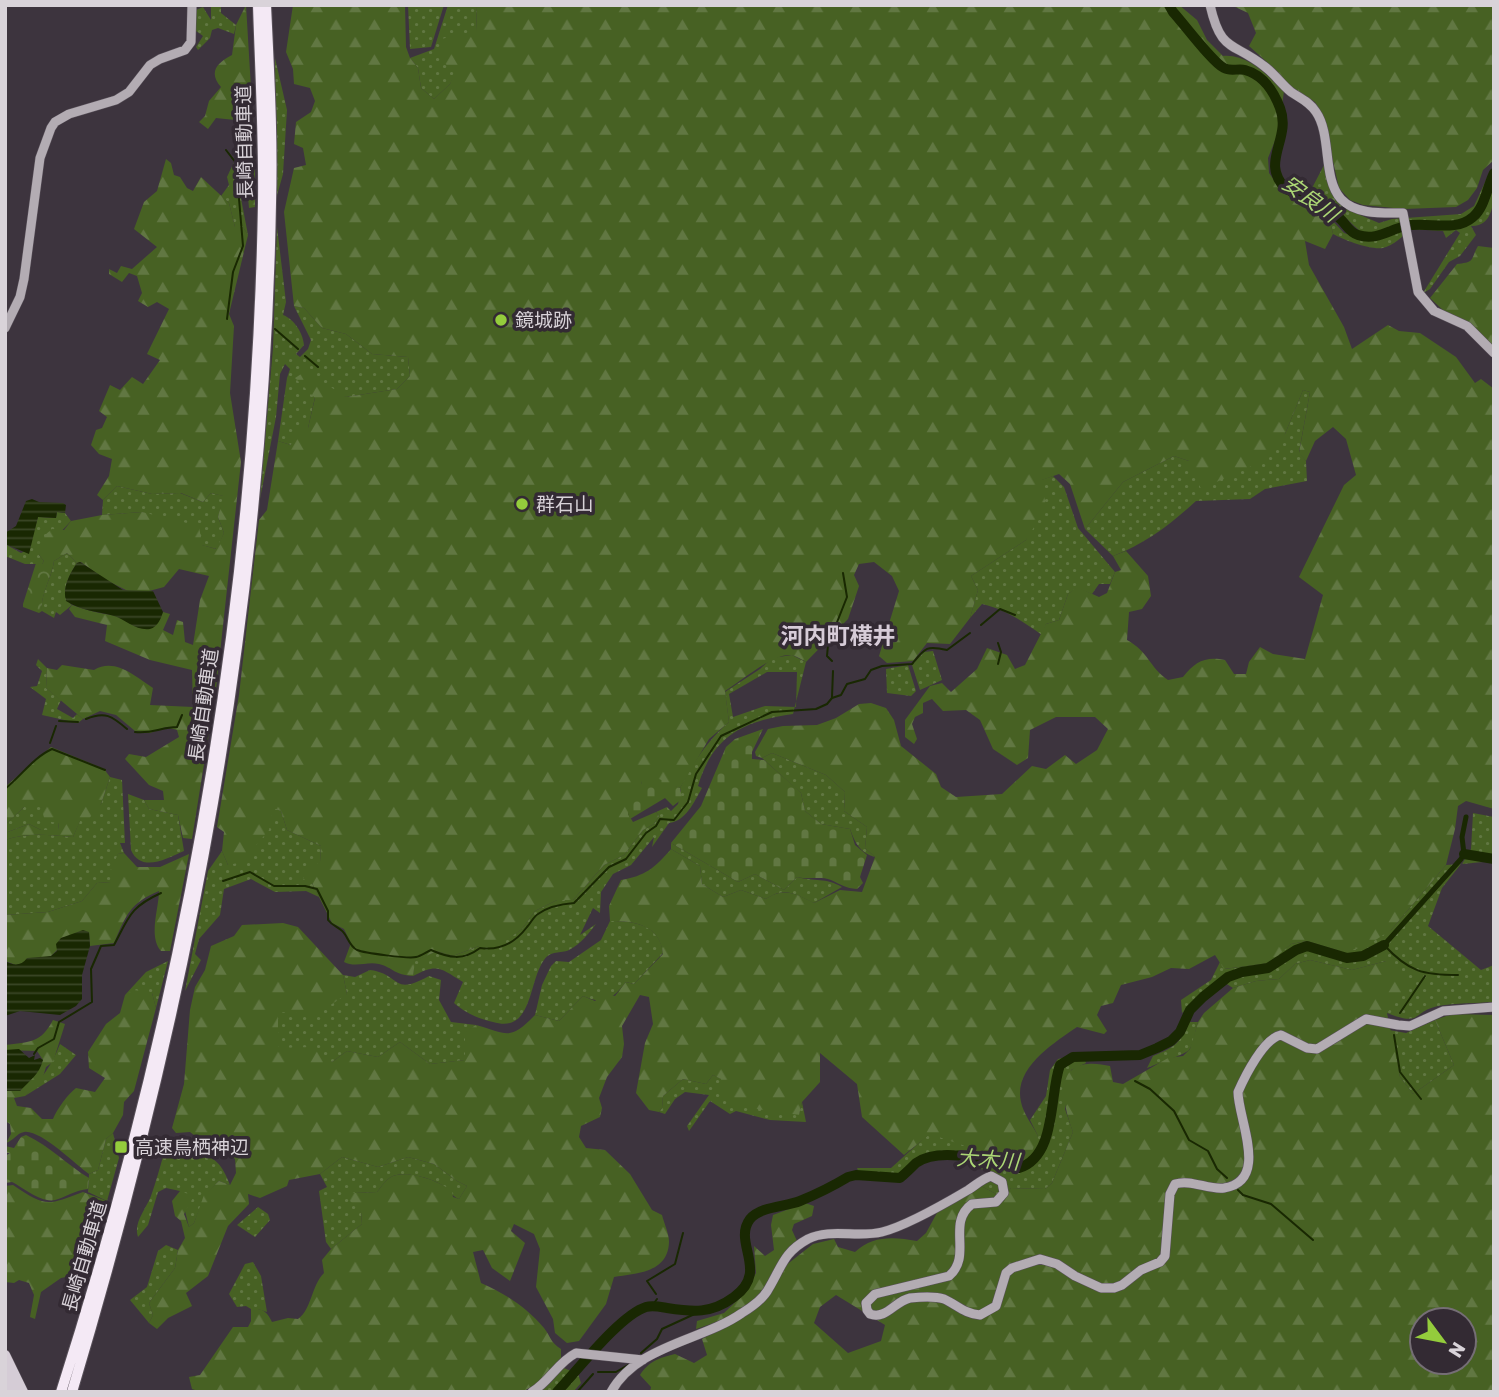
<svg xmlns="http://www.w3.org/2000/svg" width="1499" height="1397" viewBox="0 0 1499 1397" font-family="Rubik,'Noto Sans JP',sans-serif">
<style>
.grass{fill:url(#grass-dots);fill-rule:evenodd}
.forest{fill:url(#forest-firs);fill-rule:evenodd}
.cemetery{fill:url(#cemetery-stones)}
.park{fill:url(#park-crowns)}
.water{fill:url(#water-rules)}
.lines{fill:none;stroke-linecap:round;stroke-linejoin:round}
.stream{stroke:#192802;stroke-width:2}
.canal{stroke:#192802;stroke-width:5}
.river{stroke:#192802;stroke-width:10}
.secondary-casing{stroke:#59515a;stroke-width:10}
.primary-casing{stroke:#59515a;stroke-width:11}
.highway-casing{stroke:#59515a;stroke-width:12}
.secondary{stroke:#b3acb3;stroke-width:9}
.primary{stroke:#d5ccd6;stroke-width:10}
.highway{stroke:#f4e9f5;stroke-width:10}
.poi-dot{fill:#94cc3c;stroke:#332a33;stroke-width:2.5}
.labels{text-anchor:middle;stroke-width:7;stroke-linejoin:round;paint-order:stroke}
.street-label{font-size:19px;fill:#d9d3d9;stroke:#332a33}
.poi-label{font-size:19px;fill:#d9d3d9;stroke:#332a33;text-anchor:start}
.water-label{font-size:21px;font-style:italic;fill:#acd775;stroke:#332a33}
.quarter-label{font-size:23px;font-weight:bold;fill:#d7ccd8;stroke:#332a33}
</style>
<defs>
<pattern id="grass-dots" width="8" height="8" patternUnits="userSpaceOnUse" patternTransform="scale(1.75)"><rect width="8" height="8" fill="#476123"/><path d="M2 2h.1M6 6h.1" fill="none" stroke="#617742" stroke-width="1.8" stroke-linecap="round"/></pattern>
<pattern id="forest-firs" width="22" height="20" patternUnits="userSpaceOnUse" patternTransform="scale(1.75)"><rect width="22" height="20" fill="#476123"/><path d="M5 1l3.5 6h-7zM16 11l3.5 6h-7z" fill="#617742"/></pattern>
<pattern id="cemetery-stones" width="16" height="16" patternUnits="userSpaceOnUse" patternTransform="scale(1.75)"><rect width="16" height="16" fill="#476123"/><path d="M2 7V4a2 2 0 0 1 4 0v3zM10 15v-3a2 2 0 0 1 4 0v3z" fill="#617742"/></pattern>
<pattern id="park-crowns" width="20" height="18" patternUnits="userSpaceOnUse" patternTransform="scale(1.75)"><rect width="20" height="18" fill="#476123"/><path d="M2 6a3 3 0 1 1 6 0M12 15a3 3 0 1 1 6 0" fill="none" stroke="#617742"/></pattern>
<pattern id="water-rules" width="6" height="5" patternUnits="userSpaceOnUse" patternTransform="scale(1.75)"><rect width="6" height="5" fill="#192802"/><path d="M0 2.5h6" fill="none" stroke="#3a4626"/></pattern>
</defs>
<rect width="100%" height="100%" fill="#3d343e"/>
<!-- grass -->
<path class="grass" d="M211,5H221V13L236,25L234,34L218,28L212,30L210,38L198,50L196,47L203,36L196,31V10L203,7L211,20Z
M408,5H444L431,47L410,49Z
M448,5H476L477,31L450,84L434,99L421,88L418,68L410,58L434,49Z
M275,58L287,110L283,174L276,199Z
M234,162L248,235L243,227H235L229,203L221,196L229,185L227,177Z
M1324,165L1331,193L1346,209L1379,223L1392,219L1461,214L1474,206L1487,178L1494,174C1494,192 1497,227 1471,226L1476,235L1460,256L1449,262L1430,289L1423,293L1460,233L1456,230L1446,238L1443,231L1412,229C1404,235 1393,246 1383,248C1370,250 1344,240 1333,234L1329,217L1344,233L1359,238L1360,231C1343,216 1330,201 1311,190Z
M277,227L286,302L283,315C294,319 303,333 304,345L296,354L300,357L308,349L311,340L294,306L304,308L322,328L346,334L372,354L408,357L410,376L397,389L346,397L296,378L315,397L308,428L291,445L278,441L287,378L290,369L285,364L280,374L276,417L260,499L273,348Z
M1303,390L1310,392L1299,452L1306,461L1307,481L1265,489L1250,499L1196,501C1171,524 1145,544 1113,556L1085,529L1123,482L1174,456L1189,461L1285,434Z
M1053,476L1064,487L1078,528L1115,572L1110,584H1099L1092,594L1077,588L1068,594L1059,620L1046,624L1042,635C1022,621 1005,609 982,604L970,618L978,590L971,576L1026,540L1041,480Z
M117,486L152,494L180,493L203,502L211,493L224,496L218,517L224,533L217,549L201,545L142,512L102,515L103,500Z
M57,512L65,513L71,521L39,555L44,561L42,564H25L5,556V544L21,553L29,549L38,517L56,518Z
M67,553L77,563C69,575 58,595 72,605L60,615L56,612L54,618L42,611C40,594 52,578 54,561Z
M933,651L942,680L920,690L912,665L924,652Z
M792,655L806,662L793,714C744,721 713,735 698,786L702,788C694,802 686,821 669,823L652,847L654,837L631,865L613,874L601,892L600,913L593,908L580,935L596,924C588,934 581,944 569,950C560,954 551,950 544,960C528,982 533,1034 493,1022C477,1018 467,1014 454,1003L463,982C440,968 438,963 413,976L414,961L437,951L453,956L479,946H496L522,929L535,911L557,900H573L604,865L624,855L643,830L654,824L659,816L656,812L667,807L671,811L678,804L681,791L680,788C693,763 707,741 729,722L725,692L760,669L772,658ZM767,672H797L796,707L765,706L733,717L729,694Z
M38,659L47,668L46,688L61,700L57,709L73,718L77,714L83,719L78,723L42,715L46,699L30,687L37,686L42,671L36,665Z
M908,665L916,691L911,696L887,693L886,669Z
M772,753L826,775L845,792L844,811L867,827L865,848L875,857C860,853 855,843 850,829L821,824L805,811L801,793L762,758Z
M110,777L122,780L125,843H120L124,853L118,854L111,882L97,883L82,901L48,912L5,915V840C28,832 49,835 73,837L81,818L101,804Z
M128,794L144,800L149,809L178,815L184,851C166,859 141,873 131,850Z
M24,807H41L59,822L58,831L41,830L29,824L5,833V825Z
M273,807L281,811L287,830L321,846L320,862L312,883L319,897L306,891L275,892L251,879L224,889L220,915L199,939L195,954L201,960L185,991L208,871L222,851L228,865Z
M1473,813L1494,817V850L1492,852L1494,861L1461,864L1442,888L1428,926L1481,970L1494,965V1002C1475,1003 1456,1003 1438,1006C1411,1012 1423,1027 1387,1013L1386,961L1352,970L1310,960L1295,964L1279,979L1256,981L1233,988L1219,979L1182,1013L1181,1000L1211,980L1220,962L1225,969L1268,963L1291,944L1307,941L1340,951L1391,930L1446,865L1462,864L1471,849Z
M671,843L738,882L755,874L784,890L797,877C815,882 825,877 842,887L814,903C795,894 785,886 766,899L741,890L723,897L702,884L700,866L671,849Z
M610,921C635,921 660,925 663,953L634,984L626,982C613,999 603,1005 583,996L559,1021L535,1015L542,985L551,966L556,961L569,962L601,940Z
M168,961L156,1008L152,993L125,995L146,972Z
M370,970C402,974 391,997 429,976L441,980L439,1000L451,1022L476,1025L465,1033L466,1060L430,1064L400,1042L378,1057L347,1051L332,1062L278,1048V1012L347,994L343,975L355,977Z
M1435,1020L1454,1065L1413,1094L1400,1077L1389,1030L1406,1033Z
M1189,1022H1198C1195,1031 1194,1043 1189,1050C1186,1054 1156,1064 1147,1068L1153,1056C1175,1047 1180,1044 1189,1022Z
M60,1044L76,1055L60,1074L25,1096C41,1080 52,1065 60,1044Z
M1082,1053L1086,1063L1071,1070L1065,1109L1073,1132L1052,1183L1045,1189L1011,1188L1004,1198L981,1186L992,1172L969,1166V1155C932,1152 927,1151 898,1176L860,1175L857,1168H891L930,1133L1015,1163L1038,1136L1030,1120L1046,1096L1050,1070L1058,1059Z
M713,1075L799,1114L802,1102L806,1122L770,1120L736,1111L730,1114L710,1101L689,1131L687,1126L709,1095L685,1092L675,1099L665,1114L659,1112L662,1108L663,1096L683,1079L706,1084Z
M113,1133L119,1158L107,1201L88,1192L89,1174L98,1170L106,1139Z
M180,1147L184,1158C211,1152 220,1159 230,1185L219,1181L205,1195L194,1223L189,1227L180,1191L166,1188L158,1192L148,1225L138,1237C133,1223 146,1209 151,1196C156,1182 160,1167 164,1153Z
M342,1157L378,1167L408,1157L434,1164L457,1181L467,1186L459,1199C451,1196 449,1189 442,1185C431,1178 405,1171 393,1176C386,1179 382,1186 377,1192L355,1193L361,1212L362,1224L331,1249L326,1242L319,1191L327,1187L320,1174Z
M258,1207L268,1214L270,1220L255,1237L237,1225Z
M166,1245L178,1250L175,1268L149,1303L153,1315L149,1323L130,1300L147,1287L158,1251Z
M253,1262L261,1276L267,1312L258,1309H251L246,1306L237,1307L229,1294L245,1264Z
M564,1368L578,1374L581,1383L573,1392H540Z"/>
<!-- forest -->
<path class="forest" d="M246,5L255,155V207L249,208L242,133L235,120L216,118L208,129L199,122L205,116L209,101L221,87C208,72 217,63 232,55L236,25Z
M293,5H405L406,47L410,58L418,68L421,88L434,99L450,84L454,73L442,60L441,39L477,31L476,5H1179L1197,20L1207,40L1223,56C1248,54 1267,75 1284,91L1278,133L1268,158L1269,173L1281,190L1329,217L1333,234L1325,249L1305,241L1309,265L1344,327L1352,349L1388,325L1399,331L1420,333L1456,357L1475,383L1481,379L1494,389V809L1466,801L1458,806L1455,829L1446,865L1391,930L1363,948L1340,951L1307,941L1291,944L1269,963L1224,969L1215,955L1189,969L1171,968L1152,977L1121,985L1113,1003L1101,1006L1097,1015L1107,1031L1104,1034L1077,1027C1054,1043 1013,1068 1021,1102C1023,1113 1033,1126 1038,1136L1031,1154L1015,1163L930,1134L904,1155L862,1117L857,1084L820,1053V1082L802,1102L799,1115L736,1106L723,1094L721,1079L713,1075L706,1084L683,1079L663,1096L662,1108L659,1112L649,1110L636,1093L645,1043L653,1024L649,997L640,995L622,1026L624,1044L622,1057L607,1077L599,1098L602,1108L600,1117L581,1126L579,1137L586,1148L605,1150L630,1174L652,1210L662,1215C664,1223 669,1234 669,1242C668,1273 637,1273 614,1277L606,1304L579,1341L567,1343L555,1333L553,1319L536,1287L540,1249L534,1234L514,1224L511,1231L525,1243L510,1281L492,1268L483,1250L473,1252L481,1283C506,1294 526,1307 544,1328C551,1337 550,1342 561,1349V1358L542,1381L522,1392H201L192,1389L189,1377L200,1375L233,1327H248L251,1321V1309C263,1308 267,1312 272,1322L288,1318L298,1319C312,1309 311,1286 324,1273L322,1260L331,1249L362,1224L361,1212L345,1196L342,1188L355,1193L377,1192C382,1186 386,1179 393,1176C410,1170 439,1181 452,1191L453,1197L459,1199L467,1186L457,1181L434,1164L408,1157L378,1167L342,1157L320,1174L289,1180L287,1186L260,1198L248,1194L249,1204L228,1226L208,1276L186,1293L192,1306L168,1318L157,1329L149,1323L153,1315L149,1303L175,1268L178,1250L185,1238L181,1221L175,1216L172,1201L180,1191L194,1196L184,1214L189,1227L194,1223L204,1195L219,1181L230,1185L236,1173L235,1159L226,1152H216L190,1132L176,1133L172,1128L184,1084L190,1010L195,987L205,970L211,946L234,936L242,925L283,923L298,927L343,975L347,994L317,1014L278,1012V1048L314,1047L332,1062L347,1051L378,1057L400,1042L430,1064L465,1060V1032L476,1025C508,1034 510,1041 535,1015L559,1021L583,996L595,1001L603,993L615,996L626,982L634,984L663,954C660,925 635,921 610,921L609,906L621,880C645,876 655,868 671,849L700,866L702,884L723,897L741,890L766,899C784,887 796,894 814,903L840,890L862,892L875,857L865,848L867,827L844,811L845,792L826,775L772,753L762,758L756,756L755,752L768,729L783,726L817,725L836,718L859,704L871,703L886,708L894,720L901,746L936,774L941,787L956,797L1002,794L1032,766L1046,769L1065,755L1076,764L1097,750L1108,729L1095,717H1056L1030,730L1028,758L1017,765L993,749L980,720L966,710L943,711L932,699L923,703V713L915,717L912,724L917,739L914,744L905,737V720L930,686L942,683L951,692L977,669L987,648L1007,655L1015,669L1025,665L1046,624L1059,620L1068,594L1077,587L1099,597L1107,593L1115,572L1121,570L1113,556L1126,551L1148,576L1151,596L1142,609L1129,612L1127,640C1149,652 1149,667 1168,680L1183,677C1195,662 1205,656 1225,660L1234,674H1246L1249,662L1260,647L1273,654L1305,659L1323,595L1299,577L1344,485L1356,475L1346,439L1333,427L1315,441L1306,461L1299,453L1310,392L1303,390L1285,434L1254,465L1201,489L1189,461L1174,456L1123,482L1085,529L1070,484L1059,474L1042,480L1046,508L1026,540L971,576L978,590L970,618L950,644L927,643L913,661L887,663L879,656L899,591L892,576L874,562L859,564L854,575L859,586L848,619L806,662C801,659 795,655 790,655C773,654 741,681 725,691L729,722L709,739L680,788L662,782L642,781L640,792L628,814L633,822L656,812L659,816L654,824L643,830L624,855L604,865L573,900H557L535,911L522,929L496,947L479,946L453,956L437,951L415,961L413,976C394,975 394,968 379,964C367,961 356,968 344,962L351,943L344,929L332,923L312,883L303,879L306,869L320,862L321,846L287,830L281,811L273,808L269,830L242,862L228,865L222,851L224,832L217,827L239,695L259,520L267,510L278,441L291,445L296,425L308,428L315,398L295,378L306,371L346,397L397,389L410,376L408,357L372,354L346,334L322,328L304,308L294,306L284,212L294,168L306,165L303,148L294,144L296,122L311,112L315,101L310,88L294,84L293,69L286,52Z
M1231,5H1494V160L1483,170L1477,188L1468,200L1456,207L1404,209L1363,205L1350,200L1339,188L1323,117L1315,102L1288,85L1268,63L1249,46L1256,33L1248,13Z
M166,159L171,163L174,175L180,177L187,188L193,191L201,177L229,203L235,227H243L248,235L229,314L234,326L230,393L241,462L216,689L192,839L183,838L178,815L149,809L144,800H164L163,791L149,785L125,759L129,754L146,757L179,737L177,730L166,727L150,733L135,731L116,715L100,711L83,719L46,688L47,668L57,670L62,665L94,670C115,657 136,677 153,688L150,705L193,707L192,670L150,660L105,641L107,625L75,617L69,609L72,605C102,616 129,618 160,619L163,612L170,614L163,630L173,635L177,620L183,622L185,642L193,645L200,600L209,576L179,569L164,587L149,591H128L104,579L81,562L77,563L67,553L54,561H44L39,555L45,535L52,529L64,530L71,521L102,515L142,512L199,526L202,545L216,549L224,533L218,517L223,496L211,493L203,502L181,493L152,494L117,486L103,500L97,495L109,476L112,459L99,454L91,445L96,430L102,428L107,417L99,411L110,385L120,390L132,377L143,384L160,360L147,354L169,309L157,302L148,307L138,301L142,293L137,276L129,273L122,282L109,274V269L117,273L121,266L132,269L157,247L134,229L144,202L157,191Z
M1478,246L1494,248V348L1489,345L1474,327L1445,312L1430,298L1457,264C1476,262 1470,260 1478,246Z
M51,747L104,769L110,777L101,804L87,821L81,819L73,837C49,835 28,832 5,840V833L29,824L41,830H58L59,823L45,821L41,807H24L5,825V787Z
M124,853L137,867H160L189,854L170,951H161C148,937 159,908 159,891C130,903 126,915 114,943L90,946L89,932L61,938L57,950L51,956L16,965L5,961V915L48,912L82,901L97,883L111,882L110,871L118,854Z
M1310,960L1352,970L1386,961L1409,986L1387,1013L1400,1077L1413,1094L1454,1065L1435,1020L1452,1014L1494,1015V1392H650L651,1387L640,1375C649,1361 659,1358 675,1354L694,1363L707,1355L702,1339L760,1306L774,1288L785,1266L813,1244L834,1239L838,1247L855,1252C873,1235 894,1237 917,1241L926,1233L938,1211L981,1186L1004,1198L1011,1188L1045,1189L1052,1183L1073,1132C1065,1111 1052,1066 1088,1064C1095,1063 1103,1065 1110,1066L1113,1082L1123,1084L1168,1058L1183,1056L1190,1049L1198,1022L1204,1013L1233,988L1256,981L1279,979L1295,964ZM836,1295L885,1325L881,1341L848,1353L814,1323L820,1307ZM1422,1320H1464V1362H1422Z
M134,990L152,993L156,1008L134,1091L124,1102L123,1115L113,1133L106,1139L98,1170L89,1174C76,1165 40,1129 24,1132C17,1133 13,1141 6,1143L11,1134L10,1124L5,1121V1091H20L43,1060L37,1051L5,1050V1045C30,1042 41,1043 53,1020L65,1024L53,1062L46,1067L42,1080L25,1096L14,1098L17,1106L31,1108L42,1119H53C57,1109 68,1094 76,1088L95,1092L105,1078L89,1068L88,1052L106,1024L120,1013L125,995Z
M13,1185C46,1207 46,1206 83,1192L107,1201L93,1261L88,1262L80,1274L61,1278L41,1292L35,1319L30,1317L34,1295L29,1283L19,1280L14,1283L5,1282V1186Z
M805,1203L814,1206L812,1216L794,1224L792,1230L797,1241C778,1257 780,1261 768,1281C753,1308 724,1320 696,1329L697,1321L724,1313L746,1292L756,1273L754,1246L765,1256L774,1250L771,1225L773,1215Z"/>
<!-- cemetery -->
<path class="cemetery" d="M763,729L752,752V759L764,760L797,789L801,793L805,811L821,824L850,829L855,845L867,855L860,877L863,883L857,889C845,888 842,885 831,880C821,876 808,880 797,877L784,890L755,874L738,882L671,843L701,806L726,747L735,739Z
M652,776L680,788L682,799L673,806L665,798L630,819L628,814L630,800L639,792L642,781Z
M26,1135C51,1147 66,1164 89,1178L88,1189C75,1190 66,1197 55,1200C41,1203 24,1188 12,1182L5,1183V1156L10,1153H5V1146L14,1148L21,1137Z"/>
<!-- park -->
<path class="park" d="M44,561H54C52,578 40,594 42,611L39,613L23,607V604L36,563L42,564Z"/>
<!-- water -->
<path class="water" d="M32,499L39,502L63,503L66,505L65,513L57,512L56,518L38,517L29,554L5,544V533L16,526L26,501Z
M80,562L123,590L153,591L163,612C161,618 158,627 150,629C136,631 126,620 114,616C97,611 81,611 66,601C62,588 70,573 77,563Z
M83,930L89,932L90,946L82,975V999L76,1006L60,1015L20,1011L5,1016V961C14,966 21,966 27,958L51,956L57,951L56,944L61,938Z
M19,1049L29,1058L35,1055L34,1060L40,1058L43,1060C39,1075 30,1080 20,1091H5V1050Z"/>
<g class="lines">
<!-- stream -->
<path class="stream" d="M226,150L236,163L243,246L233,272L227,319
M275,329L298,349
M305,356L318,367
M981,625L1000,609L1015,615
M832,661L827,656L828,645L847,597L843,573
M998,664L1001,652L998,643
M832,697L833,671
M86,719C105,711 112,716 127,729
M59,721L78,722
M135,732C153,734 161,727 177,727L182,715
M50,743L56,726
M5,789C21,776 34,757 52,749L105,770
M223,881L250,872L274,886H305L317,889L328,911V920C332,925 336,926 341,930C348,935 348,945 357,950C364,953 409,959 416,957C421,956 426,952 431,950C449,958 463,961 480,948C500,951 515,943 527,927C531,923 533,917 538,914C549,906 561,904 574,903L609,867L626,859L646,833L656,826L660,819L674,820L688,802L696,774L721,736L772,712L816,709L827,704L832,698L841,695L847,684L865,679L871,670L882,666L912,664C925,648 926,645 947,650L970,633
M1384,945C1409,972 1423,975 1458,975
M1400,1013L1425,976
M1394,1035L1400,1072L1421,1099
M34,1054L38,1048L54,1039L59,1022L92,1002L91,969L101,946L114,945C129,917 130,907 161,893
M1135,1081L1150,1089L1174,1111L1189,1140L1208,1151L1217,1169L1227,1178
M1238,1190L1243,1195L1271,1204L1313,1240
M656,1294L647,1281L675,1264L683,1233
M652,1306L657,1299
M641,1353L657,1339L662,1329L699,1312
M598,1372H616L628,1365
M577,1392L593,1374"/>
<!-- canal -->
<path class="canal" d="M1384,945L1461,859L1464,854L1462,837L1466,817"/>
<!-- river -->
<path class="river" d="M1169,5L1173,12C1184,24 1213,63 1224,68C1231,72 1238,68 1245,70C1263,75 1274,92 1280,108C1292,139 1259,162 1286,189C1303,197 1323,205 1338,217C1346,223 1348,232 1358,235C1376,241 1389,230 1405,226C1427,221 1455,233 1473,217C1485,207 1487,187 1494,173
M1464,854L1494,859
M557,1392C577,1371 620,1315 646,1307C653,1305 661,1307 667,1308C693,1312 711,1314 734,1297C770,1271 732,1243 750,1219C761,1206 785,1207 800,1201C817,1194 833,1186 848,1177L856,1175L900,1178C906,1173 911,1168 916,1163C941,1145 992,1162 1019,1168C1057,1156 1049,1095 1060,1065L1073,1057L1140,1055L1157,1048L1171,1041L1180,1032L1190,1010L1203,997L1228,977L1242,972L1268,968L1296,950L1307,946L1347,958L1363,956L1384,945"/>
<defs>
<path id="secondary" d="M1210,5C1221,53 1232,41 1264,66C1274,73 1281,84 1291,92C1300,98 1310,102 1316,112C1332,135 1322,178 1341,199C1356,215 1383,213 1403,213L1418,292L1434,311L1467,326L1494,353
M5,328L20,297L24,279L40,158L51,128L55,122L69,114L116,100L129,92L150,65L160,59L185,50L191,42L192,5
M532,1392C549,1382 558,1362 576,1353L643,1360
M611,1392C637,1345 702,1341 742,1313C752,1307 764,1298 769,1288C782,1266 784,1252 808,1239C830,1228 858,1238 882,1232C906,1226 946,1203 968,1190C976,1185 982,1179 991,1176L1002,1182L1004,1193L996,1202L972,1204C946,1223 973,1256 949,1276L875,1294L866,1303L867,1310L870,1314C886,1320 895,1301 910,1298C919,1297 935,1296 944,1299C957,1305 965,1314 980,1315L996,1306L1006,1273L1012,1268L1040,1259L1057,1264L1075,1276L1101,1288H1114L1122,1285L1141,1270L1160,1262L1165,1256L1170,1194L1175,1184C1191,1179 1208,1190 1224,1188C1270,1181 1238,1119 1238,1092C1245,1076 1264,1038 1281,1035L1307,1048L1317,1049L1366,1019L1398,1025L1410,1026L1443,1011L1494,1007"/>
<path id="primary" d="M5,1355L23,1392
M5,1374L13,1392"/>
<path id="highway" d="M61,1392C184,1008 256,607 263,203C264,137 260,71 258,5
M72,1392C189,1002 264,611 271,203C273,137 269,71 266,5"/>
</defs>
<!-- secondary casing -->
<use href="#secondary" class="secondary-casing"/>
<!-- primary casing -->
<use href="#primary" class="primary-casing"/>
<!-- highway casing -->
<use href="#highway" class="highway-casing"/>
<!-- secondary -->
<use href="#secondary" class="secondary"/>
<!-- primary -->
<use href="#primary" class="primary"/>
<!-- highway -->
<use href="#highway" class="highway"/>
</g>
<!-- markers -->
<g class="poi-dot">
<circle cx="501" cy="320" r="7"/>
<circle cx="522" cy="504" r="7"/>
<rect x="114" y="1140" width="14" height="14" rx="3.5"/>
</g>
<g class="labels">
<!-- street labels -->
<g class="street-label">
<text transform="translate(244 142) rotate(-91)" y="7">長崎自動車道</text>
<text transform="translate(203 705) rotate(-82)" y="7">長崎自動車道</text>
<text transform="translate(84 1256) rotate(-74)" y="7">長崎自動車道</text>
</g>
<!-- poi labels -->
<g class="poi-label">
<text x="515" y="327">鏡城跡</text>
<text x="536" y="511">群石山</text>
<text x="135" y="1154">高速鳥栖神辺</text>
</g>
<!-- water labels -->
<g class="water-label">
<text transform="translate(1310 199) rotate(36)" y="7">安良川</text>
<text transform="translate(988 1160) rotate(4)" y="7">大木川</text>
</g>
<!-- quarter labels -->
<g class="quarter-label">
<text x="838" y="644">河内町横井</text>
</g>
</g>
<!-- border -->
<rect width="1499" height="1397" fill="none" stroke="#d9d3d9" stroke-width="14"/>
<!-- north arrow -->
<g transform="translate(1443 1341) rotate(122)"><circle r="33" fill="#332a33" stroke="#756e75" stroke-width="2"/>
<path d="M0-5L12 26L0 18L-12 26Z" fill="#94cc3c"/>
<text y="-10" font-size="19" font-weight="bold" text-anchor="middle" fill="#d9d3d9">N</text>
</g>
</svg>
